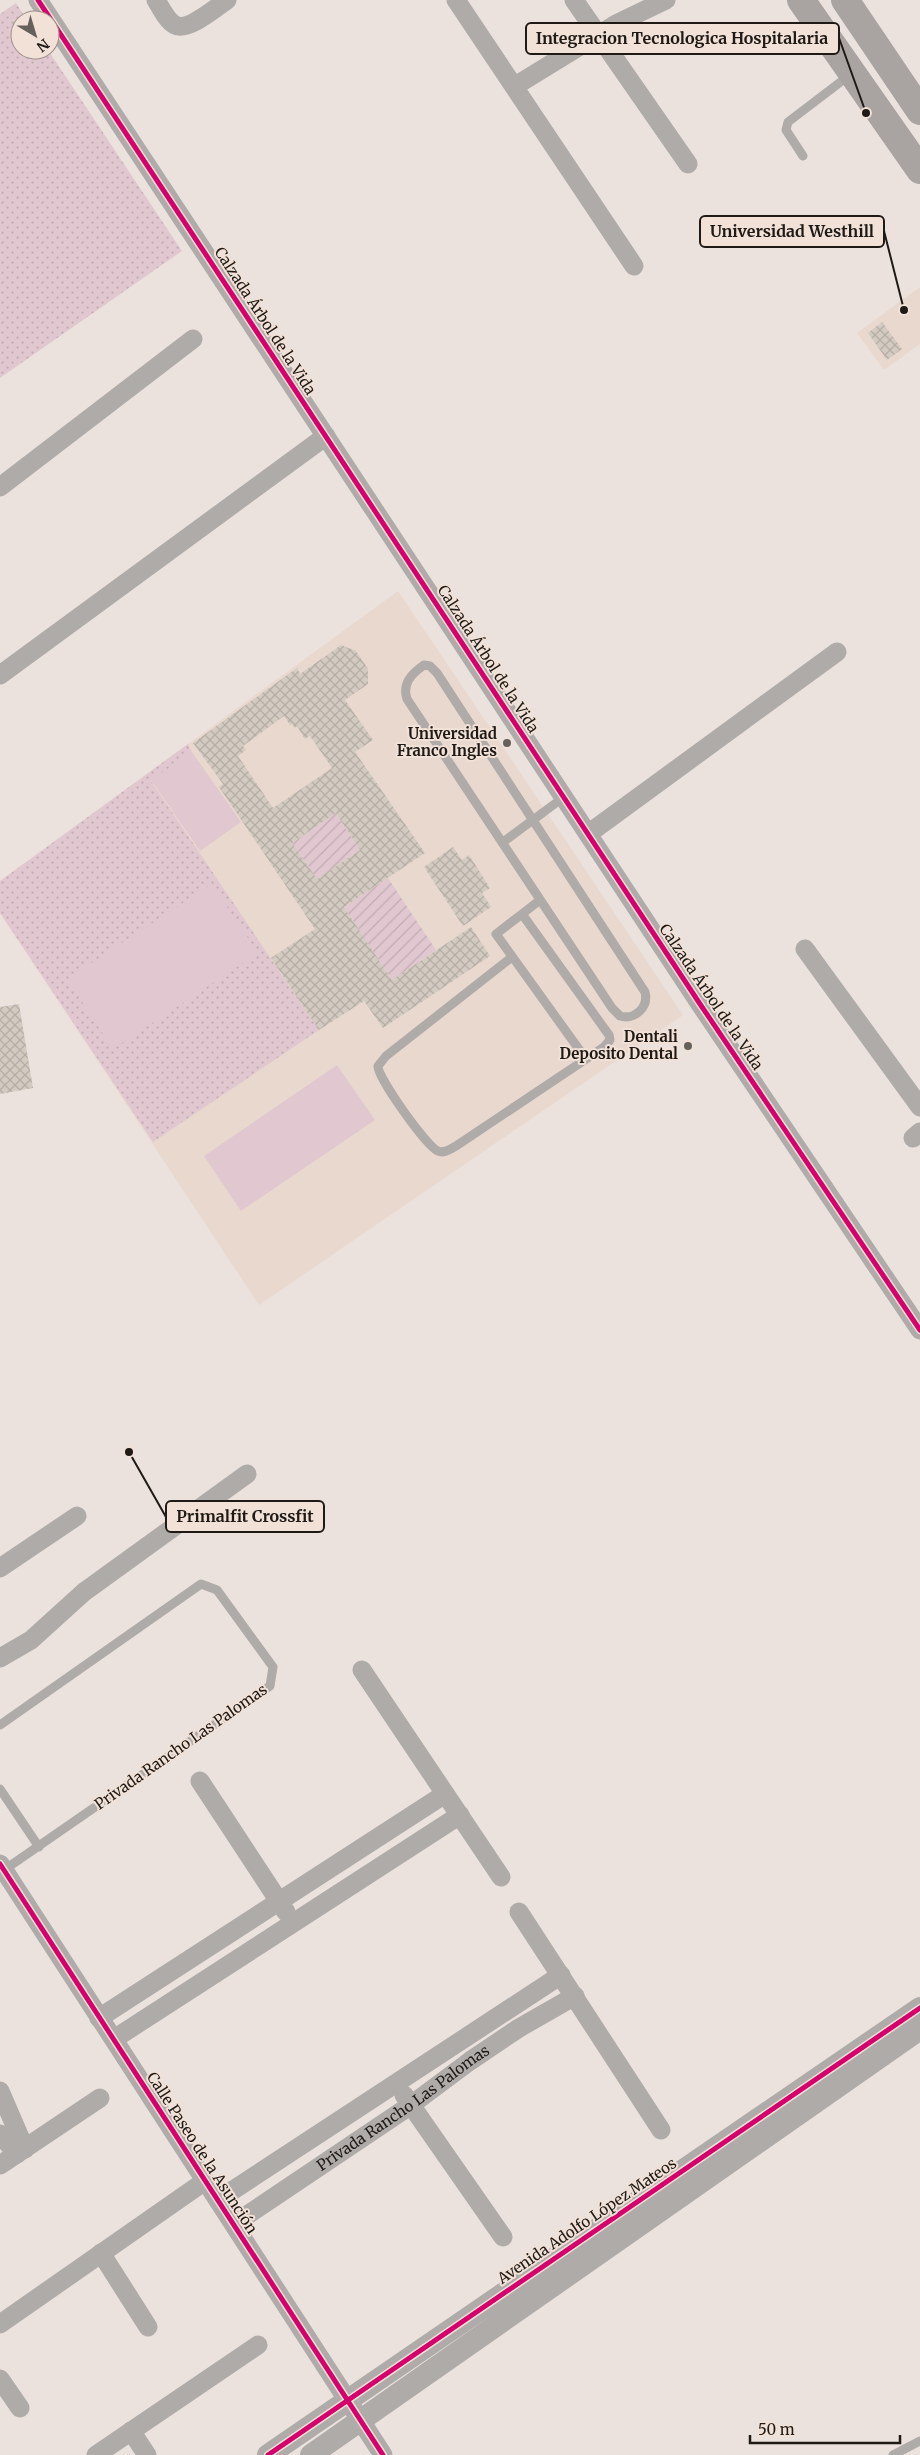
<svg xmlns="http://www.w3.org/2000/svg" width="920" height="2455" viewBox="0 0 920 2455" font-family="Merriweather,serif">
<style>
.built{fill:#e9d8ce}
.grass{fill:url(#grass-dots)}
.garden{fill:url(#garden-furrows)}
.pitch{fill:#e1c8d0}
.building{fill:url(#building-cross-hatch);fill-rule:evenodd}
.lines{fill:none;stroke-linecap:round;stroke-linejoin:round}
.service{stroke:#afaba9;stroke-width:9}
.minor{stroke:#afaba9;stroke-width:19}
.tertiary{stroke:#afaba9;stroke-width:22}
.primary{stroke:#a9a3a2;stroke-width:28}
.cycleway-casing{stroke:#f1e1d7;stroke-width:8}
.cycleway{stroke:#d6006c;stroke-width:5}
.poi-dot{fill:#66605c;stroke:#f1e1d7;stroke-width:2}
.labels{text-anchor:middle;stroke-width:4;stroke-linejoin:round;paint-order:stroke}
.street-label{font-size:15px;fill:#1f1a16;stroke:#f1e1d7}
.poi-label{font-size:15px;font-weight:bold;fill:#1f1a16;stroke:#f1e1d7;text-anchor:end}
.leader{fill:none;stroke:#1f1a16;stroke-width:2}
.callout-dot{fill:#1f1a16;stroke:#f1e1d7;stroke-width:2}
.callout{fill:#f1e1d7;stroke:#1f1a16;stroke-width:2}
.callout-label{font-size:16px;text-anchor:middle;font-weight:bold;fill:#1f1a16}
</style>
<defs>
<pattern id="grass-dots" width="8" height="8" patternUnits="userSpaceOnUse" patternTransform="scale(1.25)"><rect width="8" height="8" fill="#e1c8d0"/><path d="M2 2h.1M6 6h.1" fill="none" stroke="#c1abb2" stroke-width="1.8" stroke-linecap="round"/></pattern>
<pattern id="garden-furrows" width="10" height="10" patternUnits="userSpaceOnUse" patternTransform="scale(1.25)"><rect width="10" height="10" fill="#e1c8d0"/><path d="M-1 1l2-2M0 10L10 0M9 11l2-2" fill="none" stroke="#c1abb2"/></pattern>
<pattern id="building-cross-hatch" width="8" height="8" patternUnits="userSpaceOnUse" patternTransform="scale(1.25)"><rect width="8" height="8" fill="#d3cbc1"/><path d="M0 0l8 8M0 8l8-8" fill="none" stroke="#b5aea5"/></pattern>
</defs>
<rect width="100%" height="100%" fill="#ebe2dd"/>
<!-- built -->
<path class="built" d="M920,287V344L884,370L857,333Z
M398,591L683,1015L259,1305L0,913V881Z"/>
<!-- grass -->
<path class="grass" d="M16,3L27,20H20V50H48L182,251L0,378V14Z
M188,744L192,752L151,781L319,1030L153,1142L0,913V881Z"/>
<!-- garden -->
<path class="garden" d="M336,813L360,850L317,879L292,843Z
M388,878L436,950L392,980L344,907Z"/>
<!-- pitch -->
<path class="pitch" d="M192,752L241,822L200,851L151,780Z
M212,884L258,953L113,1049L67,979Z
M337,1065L375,1120L241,1211L204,1156Z"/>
<!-- building -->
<path class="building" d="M882,322L902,349L887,360L868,333Z
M341,645L356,651L368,669V684L345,700L373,740L355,752L425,853L344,907L392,980L471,927L490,956L383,1028L364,1001L319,1030L271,958L315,929L219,787L223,784L193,743L297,668L300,674ZM284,716L290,725L292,724L295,728L297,726L305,739L310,736L332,768L273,808L238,756L246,750L243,746ZM336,813L360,850L317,879L292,843Z
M453,847L462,860L469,855L490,888L482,893L491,907L463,926L424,867Z
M19,1004L33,1088L0,1094V1007Z"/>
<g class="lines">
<!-- service -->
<path class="service" d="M803,156L786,130L788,122L851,74
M424,665L430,666L437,673L645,992C649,1008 634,1020 620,1016L612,1008L407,699C402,684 411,674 424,665Z
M503,842L564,797
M522,914L496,934L586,1059
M512,957L386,1056L378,1066C377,1077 427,1147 438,1151C444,1154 450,1149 456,1146L604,1047L610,1040L609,1035L522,914L540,900
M0,1725L201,1584L217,1590L273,1667L270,1686L4,1870
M0,1789L39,1847
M893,2455L920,2441"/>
<!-- minor -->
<g class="minor">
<path d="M38,0L700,1004L920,1330"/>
<path d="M156,0C161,8 167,21 175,25C187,32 217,7 227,0"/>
<path d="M456,0L634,266"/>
<path d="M574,0L688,164"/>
<path d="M515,86L616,24L666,0"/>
<path d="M0,487L193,339"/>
<path d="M0,675L326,436"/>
<path d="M588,834L837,652"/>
<path d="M805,949L920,1107"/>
<path d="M913,1138L920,1132"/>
<path d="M0,1568L77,1516"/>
<path d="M0,1658L31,1640L84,1592L247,1474"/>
<path d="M362,1670L501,1877"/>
<path d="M200,1781L286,1912"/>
<path d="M0,1864L383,2455"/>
<path d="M519,1912L661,2130"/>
<path d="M99,2018L445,1794"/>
<path d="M114,2039L460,1815"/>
<path d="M0,2091L25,2149"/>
<path d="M404,2095L503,2237"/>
<path d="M0,2134L17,2154"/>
<path d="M0,2165L100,2098"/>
<path d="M218,2200L561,1975"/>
<path id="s1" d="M234,2224L411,2105L470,2061L519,2028L575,1996"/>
<path d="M101,2253L148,2327"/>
<path d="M0,2324L205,2181"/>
<path d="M0,2379L20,2408"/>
<path d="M131,2431L147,2455"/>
<path d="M96,2455L258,2345"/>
</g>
<!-- tertiary -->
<path class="tertiary" d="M268,2455L920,2008
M311,2455L920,2029"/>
<!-- primary -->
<path class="primary" d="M801,0L920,170
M845,0L920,111"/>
<defs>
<path id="cycleway" d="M38,0L700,1004L920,1330
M0,1864L383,2455
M268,2455L920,2008"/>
</defs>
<!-- cycleway casing -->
<use href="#cycleway" class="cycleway-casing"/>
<!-- cycleway -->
<use href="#cycleway" class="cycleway"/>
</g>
<!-- markers -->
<g class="poi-dot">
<circle cx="507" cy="743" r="5"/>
<circle cx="688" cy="1046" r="5"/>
</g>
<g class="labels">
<!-- street labels -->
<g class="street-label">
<text transform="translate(265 321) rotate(57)" y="5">Calzada Árbol de la Vida</text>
<text transform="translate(488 659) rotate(57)" y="5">Calzada Árbol de la Vida</text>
<text transform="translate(711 997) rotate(56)" y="5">Calzada Árbol de la Vida</text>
<text transform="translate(181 1747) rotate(-35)" y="5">Privada Rancho Las Palomas</text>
<text dy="5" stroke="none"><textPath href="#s1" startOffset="205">Privada Rancho Las Palomas</textPath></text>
<text transform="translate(202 2153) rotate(57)" y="5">Calle Paseo de la Asunción</text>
<text transform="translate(587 2221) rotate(-34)" y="5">Avenida Adolfo López Mateos</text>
</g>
<!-- poi labels -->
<g class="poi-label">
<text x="497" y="739">Universidad<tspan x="497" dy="17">Franco Ingles</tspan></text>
<text x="678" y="1042">Dentali<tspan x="678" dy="17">Deposito Dental</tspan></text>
</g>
</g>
<!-- callouts -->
<path class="leader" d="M866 113L839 38M904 310L884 231M129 1452L166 1517"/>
<g class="callout-dot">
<circle cx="866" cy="113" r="5"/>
<circle cx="904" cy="310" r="5"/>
<circle cx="129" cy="1452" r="5"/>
</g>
<g class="callout">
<rect x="526" y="23" width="313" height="31" rx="5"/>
<rect x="700" y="216" width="184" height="31" rx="5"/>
<rect x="166" y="1501" width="158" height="31" rx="5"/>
</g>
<g class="callout-label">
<text x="682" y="44">Integracion Tecnologica Hospitalaria</text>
<text x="792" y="237">Universidad Westhill</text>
<text x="245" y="1522">Primalfit Crossfit</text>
</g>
<!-- north arrow -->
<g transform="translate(35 35) rotate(142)"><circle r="24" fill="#f1e1d7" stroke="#9d918a"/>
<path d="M0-4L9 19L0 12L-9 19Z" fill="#66605c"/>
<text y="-8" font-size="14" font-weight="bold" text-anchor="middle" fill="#1f1a16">N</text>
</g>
<!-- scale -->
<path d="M750 2435v8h150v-8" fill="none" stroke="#1f1a16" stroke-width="2.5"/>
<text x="758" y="2435" font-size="15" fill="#1f1a16" stroke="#f1e1d7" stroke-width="4" paint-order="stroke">50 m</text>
</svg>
